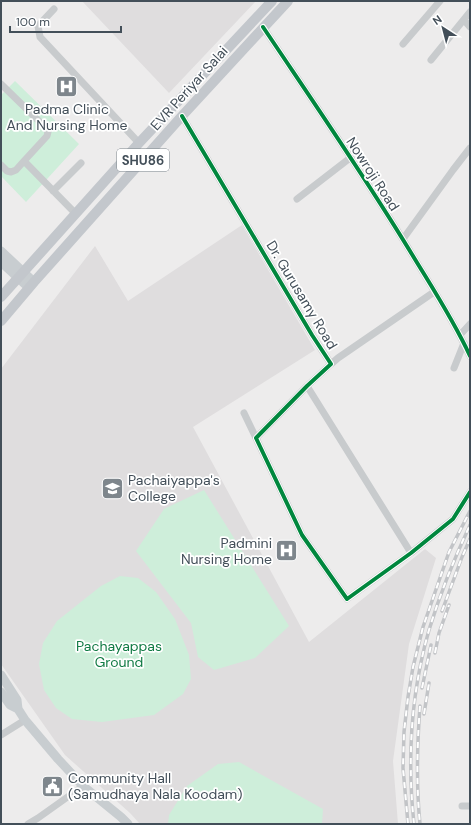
<svg xmlns="http://www.w3.org/2000/svg" width="471" height="825" viewBox="0 0 471 825" font-family="'DM Sans',sans-serif">
<style>
.education{fill:#dfddde}
.green{fill:#ceeeda}
.lines{fill:none;stroke-linecap:round;stroke-linejoin:round}
.street{stroke:#c8cbcd;stroke-width:7}
.secondary{stroke:#c8cdd0;stroke-width:9}
.primary{stroke:#c3c7cc;stroke-width:10}
.rail-casing{stroke:#c2c4c7;stroke-width:3.5}
.rail{stroke:#fff;stroke-width:2;stroke-dasharray:6;stroke-linecap:butt}
.cycleway-casing{stroke:#fff;stroke-width:6}
.cycleway{stroke:#00873e;stroke-width:4}
.labels{text-anchor:middle;stroke-width:3.5;stroke-linejoin:round;paint-order:stroke}
.shield{fill:#fff;stroke:#7b848b;stroke-width:1}
.shield-label{font-size:13px;font-weight:bold;fill:#434f59}
.street-label{font-size:14px;fill:#434f59;stroke:#fff}
.poi-label{font-size:14px;fill:#434f59;stroke:#fff;text-anchor:start}
.park-label{font-size:14px;fill:#127b45;stroke:#fff}
</style>
<rect width="100%" height="100%" fill="#edecec"/>
<!-- education -->
<path class="education" d="M82,1H256L169,93Z
M242,225L315,350L193,427L309,642L425,549L436,558L409,644L393,761L398,824H140L130,813L65,755L1,664V369L95,246L128,301Z"/>
<!-- green -->
<path class="green" d="M15,81L79,144L26,202L1,176V95Z
M204,490L289,626L255,658L214,670L198,657L191,623L136,551L164,509Z
M120,576L138,578L156,592L175,619L189,655L191,679L183,694L154,715L102,722L72,719L56,708L44,690L39,664L43,643L57,621L101,586Z
M239,762L323,809L322,824H168L169,815L187,786L218,764Z"/>
<g class="lines">
<!-- street -->
<path class="street" d="M54,9L38,26L40,37L139,143
M464,20L470,27
M263,27C314,103 366,178 413,256C433,289 454,321 470,356
M403,44L440,1
M431,60L470,12
M1,84L45,127L48,132L47,136L24,161L76,214
M182,116L312,335L331,364L307,386L256,438L302,535L347,599L411,553L453,519L470,492
M1,165L7,171L11,172L16,170L24,161
M53,191L81,163
M297,199L350,158
M403,239L453,170L470,148
M460,335L470,324
M331,364L338,358L434,292
M454,368L464,343
M307,386L411,553
M244,413L256,438
M1,735L25,720
M462,806H470
M28,824L38,818L83,786"/>
<!-- secondary -->
<path class="secondary" d="M1,251L34,282
M1,262L29,288
M1,675L17,700L18,709L25,720L58,759L83,786L121,817L128,824
M1,692L10,705L18,709"/>
<!-- primary -->
<path class="primary" d="M1,297L139,143L272,1
M1,321L34,282L182,116L288,1"/>
<defs>
<path id="rail" d="M442,611L462,557L470,539
M435,653L439,633L449,605
M422,688L431,645
M420,706C417,746 416,784 420,824
M424,714L429,683
M408,824L403,768L404,732L408,697L413,667L423,627L449,552L470,511
M414,824C407,759 411,693 429,630C440,594 454,559 470,525"/>
</defs>
<!-- rail casing -->
<use href="#rail" class="rail-casing"/>
<!-- rail -->
<use href="#rail" class="rail"/>
<defs>
<path id="cycleway" d="M263,27C314,103 366,178 413,256C433,289 454,321 470,356
M182,116L312,335L331,364L307,386L256,438L302,535L347,599L411,553L453,519L470,492"/>
</defs>
<!-- cycleway casing -->
<use href="#cycleway" class="cycleway-casing"/>
<!-- cycleway -->
<use href="#cycleway" class="cycleway"/>
</g>
<!-- icons -->
<defs>
<symbol id="hospital-square" viewBox="-11 -11 22 22"><rect x="-9" y="-9" width="18" height="18" rx="4" fill="#7e868c" stroke="#fff"/><path d="M-5-5h3v3.5h4V-5h3V5h-3V1.5h-4V5h-3Z" fill="#fff"/></symbol>
<symbol id="university-square" viewBox="-11 -11 22 22"><rect x="-9" y="-9" width="18" height="18" rx="4" fill="#7e868c" stroke="#fff"/><path d="M0-5L7-2L0 1L-7-2ZM-4 1L0 2.5L4 1V4Q0 6-4 4Z" fill="#fff"/></symbol>
<symbol id="civic-square" viewBox="-11 -11 22 22"><rect x="-9" y="-9" width="18" height="18" rx="4" fill="#7e868c" stroke="#fff"/><path d="M-.6-6.5H3V-4.5H.6V-3L4-1V1h2V6H-6V1h2V-1L-.6-3ZM-1.2 2.5V6h2.4V2.5Z" fill="#fff"/></symbol>
</defs>
<g fill-rule="evenodd">
<use href="#hospital-square" x="54" y="74" width="25" height="25"/>
<use href="#university-square" x="100" y="476" width="25" height="25"/>
<use href="#hospital-square" x="274" y="538" width="25" height="25"/>
<use href="#civic-square" x="40" y="774" width="25" height="25"/>
</g>
<g class="labels">
<!-- shield labels -->
<rect class="shield" x="117" y="149" width="52" height="22" rx="3"/>
<g class="shield-label">
<text x="143" y="165">SHU86</text>
</g>
<!-- street labels -->
<g class="street-label">
<text transform="translate(189 88) rotate(-48)" y="5">EVR Periyar Salai</text>
<text transform="translate(373 174) rotate(57)" y="5">Nowroji Road</text>
<text transform="translate(302 295) rotate(59)" y="5">Dr. Gurusamy Road</text>
</g>
<!-- poi labels -->
<g class="poi-label">
<text x="67" y="114" text-anchor="middle">Padma Clinic<tspan x="67" dy="16">And Nursing Home</tspan></text>
<text x="128" y="485">Pachaiyappa's<tspan x="128" dy="16">College</tspan></text>
<text x="272" y="548" text-anchor="end">Padmini<tspan x="272" dy="16">Nursing Home</tspan></text>
<text x="68" y="783">Community Hall<tspan x="68" dy="16">(Samudhaya Nala Koodam)</tspan></text>
</g>
<!-- park labels -->
<g class="park-label">
<text x="119" y="651">Pachayappas<tspan x="119" dy="16">Ground</tspan></text>
</g>
</g>
<!-- border -->
<rect width="471" height="825" fill="none" stroke="#434f59" stroke-width="4"/>
<!-- north arrow -->
<g transform="translate(443 28) rotate(324)" stroke="#ffffff" stroke-width="3" paint-order="stroke">
<path d="M0-3L7 15L0 10L-7 15Z" fill="#434f59"/>
<text y="-6" font-size="11" font-weight="bold" text-anchor="middle" fill="#434f59">N</text>
</g>
<!-- scale -->
<path d="M10 26v6h111v-6" fill="none" stroke="#434f59" stroke-width="2"/>
<text x="16" y="26" font-size="12" fill="#434f59" stroke="#ffffff" stroke-width="3" paint-order="stroke">100 m</text>
</svg>
